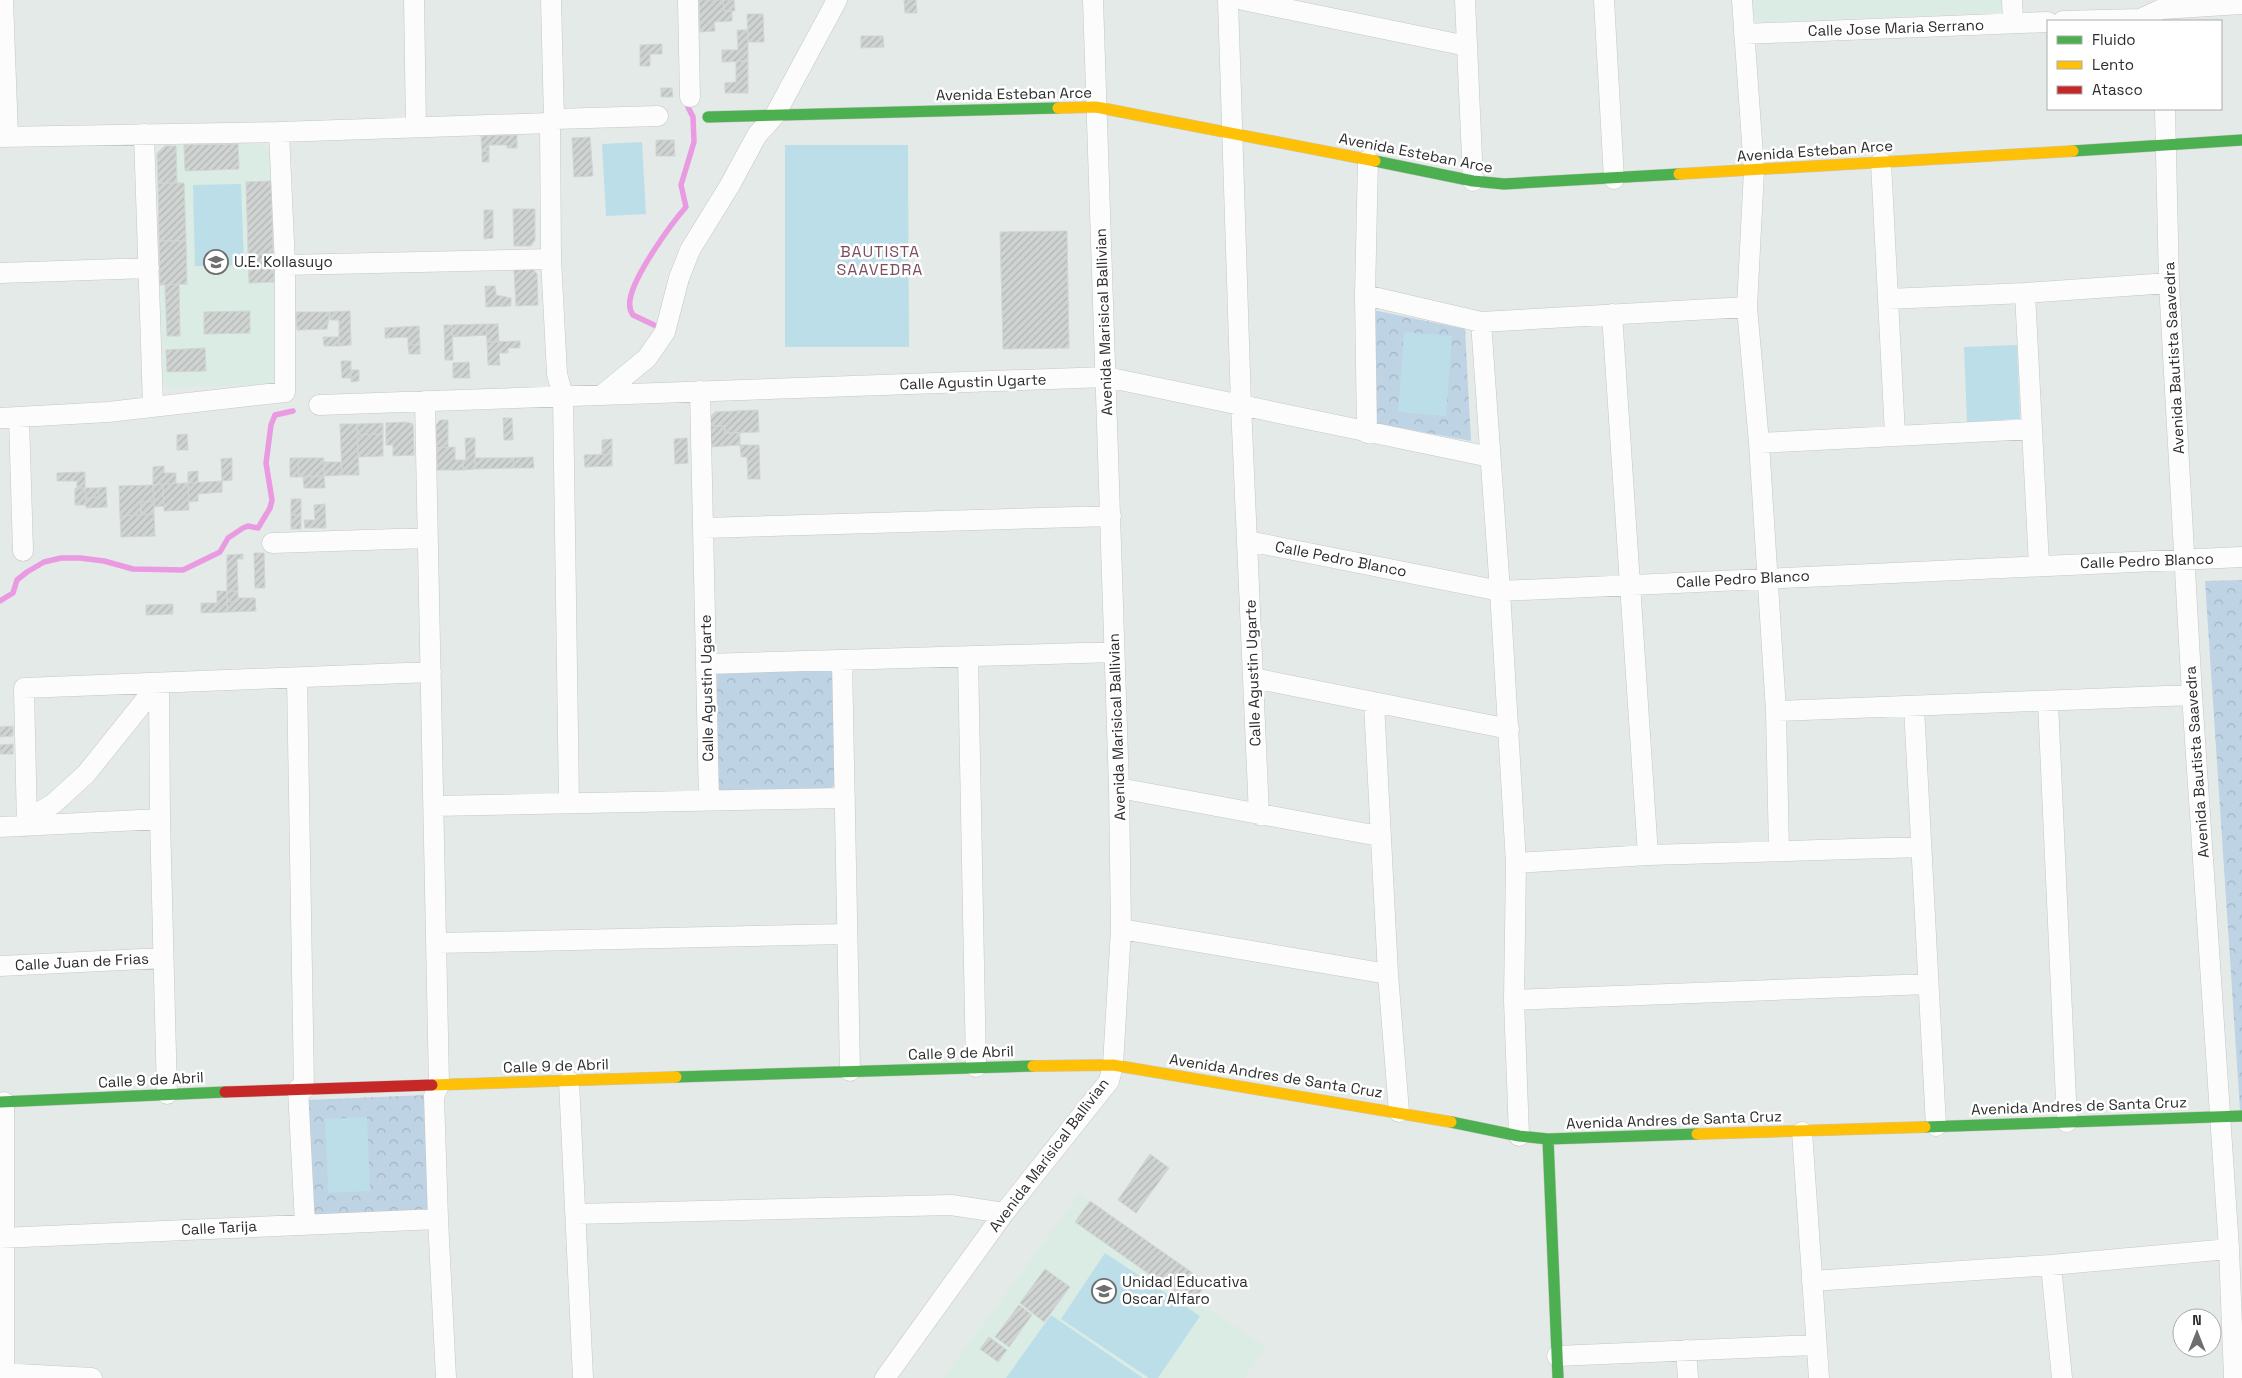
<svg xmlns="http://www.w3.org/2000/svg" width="2242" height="1378" viewBox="0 0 2242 1378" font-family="'Space Grotesk',sans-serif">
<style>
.education{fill:#daece3}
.park{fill:url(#park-crowns)}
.pitch{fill:#bcdee8}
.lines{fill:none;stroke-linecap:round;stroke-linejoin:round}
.stream{stroke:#e99ae1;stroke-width:5.5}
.building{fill:url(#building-hatch);stroke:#d0d6d3}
.street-casing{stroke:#c6c6c6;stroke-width:21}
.fast-casing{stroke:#c6c6c6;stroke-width:12}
.slow-casing{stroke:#c6c6c6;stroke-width:12}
.jam-casing{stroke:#c6c6c6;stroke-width:12}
.street{stroke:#fbfcfb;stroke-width:20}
.fast{stroke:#4caf50;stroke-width:11}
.slow{stroke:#ffc107;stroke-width:11}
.jam{stroke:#c62828;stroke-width:11}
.labels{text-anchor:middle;stroke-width:5;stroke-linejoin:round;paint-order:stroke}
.street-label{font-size:15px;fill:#2d2d2d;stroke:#fff}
.poi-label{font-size:15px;fill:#2d2d2d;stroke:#fff;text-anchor:start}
.neighbourhood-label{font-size:16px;letter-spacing:1px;fill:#7d4e5e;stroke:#fff}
</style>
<defs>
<pattern id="park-crowns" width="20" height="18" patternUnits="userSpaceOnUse" patternTransform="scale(1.25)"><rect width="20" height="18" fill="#bed3e4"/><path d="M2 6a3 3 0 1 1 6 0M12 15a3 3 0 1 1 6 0" fill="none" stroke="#a4b5c4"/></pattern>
<pattern id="building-hatch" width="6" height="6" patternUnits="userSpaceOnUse" patternTransform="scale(1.25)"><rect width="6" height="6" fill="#cfd3d1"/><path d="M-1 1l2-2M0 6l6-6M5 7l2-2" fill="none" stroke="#b2b5b4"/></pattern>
</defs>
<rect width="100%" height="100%" fill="#e4eae7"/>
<!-- education -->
<path class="education" d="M1751,0H2001L2002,12L1764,22L1752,16Z
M259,143L271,152L276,377L268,384L170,388L163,381L157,153L165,146Z
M1079,1194L1207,1283L1195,1300L1266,1347L1244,1378H944Z"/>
<!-- park -->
<path class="park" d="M1373,310L1465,329L1471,441L1374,423Z
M2242,580V1110H2240L2205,581Z
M830,667L835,673L838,783L828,790L717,791L713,678L718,671Z
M427,1095L432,1211L312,1215L308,1100Z"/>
<!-- pitch -->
<path class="pitch" d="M642,142L646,214L606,216L602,144Z
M785,145H908L909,347H785Z
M241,184L244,265L195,266L193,185Z
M1404,332L1452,336L1446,416L1398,412Z
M2017,345L2020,419L1967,422L1964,347Z
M367,1117L370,1191L328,1193L325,1119Z
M1105,1253L1200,1316L1158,1378H1149L1061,1319Z
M1051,1315L1143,1378H1006Z"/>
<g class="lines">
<!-- stream -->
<path class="stream" d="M654,325L633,315C630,311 629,306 630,300C633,277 670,225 686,207L681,185L694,142L693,117L688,107
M0,601L13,593L17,580L27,572L44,562L61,558H80L104,561L133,569L183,570L220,552L228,538L243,528L248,526L258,528L270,508L272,500L266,463L271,425L275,415L293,411"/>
</g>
<!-- building -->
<path class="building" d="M699,0H723L724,11H732V21L714,22L715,31L700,32Z
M723,0H734L735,11H724Z
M904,0H916L917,13H905Z
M747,14H763L764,42H748Z
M737,30H748V61L722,62V50H738Z
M861,36H883L884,47L861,48Z
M662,44V54H650V66H640V45Z
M736,61H748V93H725V83L736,82Z
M661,88H672L673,97H661Z
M517,135V148H507V145H489V151H482L481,136Z
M590,137L593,176L574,177L572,138Z
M656,140H674L675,156H656Z
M238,144L239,169L185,171L184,145Z
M165,146H176L177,183H158L157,153Z
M482,151H489V162H482Z
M271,181L274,282L249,283L246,182Z
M158,183H184L186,241H159Z
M513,209H535V240L531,246H514Z
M484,210H493V238L484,239Z
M1067,231L1069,348L1003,349L1000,232Z
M159,241H186L187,284L160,285Z
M533,269L537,274L538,305L516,306L514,270Z
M179,284L180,336H167L165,285Z
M485,286H495L496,295L511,298V306L486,307Z
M250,311V333L204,334V312Z
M350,311L351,345L339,346V320H330V312Z
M296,312H330L327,329L297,330Z
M486,324H498L499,342H487Z
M486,324L487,335L453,337L452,325Z
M444,325H452L453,360H445Z
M419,326L420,345H408V337L385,338V328Z
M323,337H339V346H324Z
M520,341V348H508V353H499L500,365H488L487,342Z
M408,345H420V354H409Z
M205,348L206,371L167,372L166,350Z
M341,361H351V378H342Z
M469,362L470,378H453V363Z
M351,370H359V381L351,382Z
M758,410L759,432L725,433V426H710V417L715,412Z
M503,418H512L513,440H504Z
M440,420H448V447L437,448L436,425Z
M406,422L413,424L414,455L393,456V445H386V423Z
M383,423V434L357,435V424Z
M340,424H357L359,475H342Z
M710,426H725V433H740V445L711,447Z
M187,434L188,450H177V435Z
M383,434V456L358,457L357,435Z
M465,438H475V469L463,470V460H466Z
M687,438L688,463L675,464L674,439Z
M612,439V454L602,455V440Z
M740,445H759L760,479H748L747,457H741Z
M455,447V460H463V470H437V448Z
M612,454V466L585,467L584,455Z
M533,457L534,468H514L513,458Z
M232,458V480L222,481L221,459Z
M290,458H298L299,477H290Z
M298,458H324V476L299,477Z
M475,458H513L514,468L475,469Z
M324,462H341L342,475L324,476Z
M164,466V473H176V483L153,485V467Z
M198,471V482L188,483V472Z
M85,472V488H77V481H57V473Z
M303,476H324L325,488H304Z
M222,481V492L198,494V501L189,502L188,483Z
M188,483L189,510L164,511L163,484Z
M163,484L164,506L154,507L153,485Z
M153,485L154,501L141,502V515L120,516L119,486Z
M106,487L107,507L86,508V498L99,497L98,488Z
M75,488H85L86,505H75Z
M85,488H98L99,497L86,498Z
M291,499H301V515H291Z
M154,501V514L141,515V502Z
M325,504L326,528H305L304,520H315L314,505Z
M154,514L155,536L121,537L120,516Z
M291,515H301V529H291Z
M254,553H264L265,588H255Z
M243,554V559H237L238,591H227V555Z
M217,591H227V612L201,613V603H217Z
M227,591H238V601L227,602Z
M238,598H255L256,611L227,612V602L238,601Z
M173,604V614L146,615V605Z
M13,726V736L0,737V727Z
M13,744V754H0V745Z
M1150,1154L1169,1168L1136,1213L1118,1200Z
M1090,1201L1207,1283L1192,1304L1075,1222Z
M1045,1269L1070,1287L1044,1322L1020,1303Z
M1019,1305L1032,1315L1009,1347L995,1337Z
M989,1337L1007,1350L998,1362L980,1349Z"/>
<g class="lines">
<defs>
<path id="street" d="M3,0L8,136
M414,0L416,127
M551,0L554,119L550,123L551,259L557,374L563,396L569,803
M688,0L690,97
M1228,0L1241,405L1259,815
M1243,0L1467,46
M1465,0L1473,181
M1604,0L1614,179
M1742,0L1754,170L1747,307L1759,443L1776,711L1779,851
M2012,0L2013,23
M2063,21L2140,19L2162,9L2242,4
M1744,34L2048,22
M2165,109L2169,283L2192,695L2229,1249L2234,1378
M554,119L658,116
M144,134L153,405
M0,137L279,132L550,123
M1881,162L1895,435
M285,265L551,259
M0,273L149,268
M2025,293L2039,565
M1365,295L1481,322L1747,307
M1888,299L2025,293L2169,283
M1612,314L1648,855
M1481,322L1500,591L1516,863L1514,1000L1519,1136
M700,391L709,800
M602,395L647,358L665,332L679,278L690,250L730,185L757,135L775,115L837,0
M425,401L439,1085L434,1096L438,1219L446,1378
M319,405L1106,377L1490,457
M0,418L108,412L285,392V265L279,132
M19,418L23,551
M1367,433L1365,295L1368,160
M1759,443L2032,429
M703,528L1111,516
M1248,541L1500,591L2242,557
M272,543L427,538
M968,658L976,1067
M842,660L850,1071
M706,664L1114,652
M297,678L304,1089
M1253,678L1509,729
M159,683L160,819L167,1094
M2048,702L2067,1122
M1374,703L1388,974L1399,1112
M1914,707L1936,1126
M1776,711L2192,695
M1119,788L1379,836
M434,806L845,798
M27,819L53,804L86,774L159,683
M27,826L24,688L431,672
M0,827L160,819
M1516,863L1648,855L1921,847
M1121,929L1388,974
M437,943L847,934
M0,966L163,958
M1514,1000L1928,984
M569,1081L583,1378
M298,1089L305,1224
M4,1102V1373
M1802,1132L1819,1378
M576,1214L951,1205L1004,1213
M0,1238L438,1219
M2051,1265L2062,1378
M1812,1281L2051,1265L2229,1249
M1686,1350L1688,1378
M1557,1356L1816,1345
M0,1373L92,1378
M885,1378L1004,1213L1109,1081L1113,1065L1121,929L1119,788L1093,0"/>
<path id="fast" d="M708,117L1058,108
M2073,151L2242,140
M1375,161L1473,181L1504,184L1679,174
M676,1077L1033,1066
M0,1102L225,1092
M1451,1122L1519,1136L1548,1139L1697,1134
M1925,1127L2242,1116
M1548,1139L1558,1378"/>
<path id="slow" d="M1058,108L1096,107L1375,161
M1679,174L2073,151
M1033,1066L1113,1065L1451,1122
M432,1085L676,1077
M1697,1134L1925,1127"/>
<path id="jam" d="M225,1092L432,1085"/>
</defs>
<!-- street casing -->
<use href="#street" class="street-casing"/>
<!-- fast casing -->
<use href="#fast" class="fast-casing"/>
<!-- slow casing -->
<use href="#slow" class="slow-casing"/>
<!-- jam casing -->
<use href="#jam" class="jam-casing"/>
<!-- street -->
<use href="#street" class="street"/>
<!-- fast -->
<use href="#fast" class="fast"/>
<!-- slow -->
<use href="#slow" class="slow"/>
<!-- jam -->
<use href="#jam" class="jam"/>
</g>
<!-- icons -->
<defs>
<symbol id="school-ring" viewBox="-11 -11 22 22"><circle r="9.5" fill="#fff" stroke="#6d6f6e" stroke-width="1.5"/><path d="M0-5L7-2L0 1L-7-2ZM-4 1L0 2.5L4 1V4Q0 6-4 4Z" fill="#6d6f6e"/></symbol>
</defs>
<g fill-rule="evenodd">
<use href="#school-ring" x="202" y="248" width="28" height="28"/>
<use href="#school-ring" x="1090" y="1277" width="28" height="28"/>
</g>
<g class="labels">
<!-- street labels -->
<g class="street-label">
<text transform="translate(1896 28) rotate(-2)" y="5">Calle Jose Maria Serrano</text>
<text transform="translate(1014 94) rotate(-1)" y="5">Avenida Esteban Arce</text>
<text transform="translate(1815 151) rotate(-4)" y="5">Avenida Esteban Arce</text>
<text transform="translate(1416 153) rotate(11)" y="5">Avenida Esteban Arce</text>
<text transform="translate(1104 322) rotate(-92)" y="5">Avenida Marisical Ballivian</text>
<text transform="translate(2174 358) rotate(-93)" y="5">Avenida Bautista Saavedra</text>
<text transform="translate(973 382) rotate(-2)" y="5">Calle Agustin Ugarte</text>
<text transform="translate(1341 559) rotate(11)" y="5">Calle Pedro Blanco</text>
<text transform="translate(2147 561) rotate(-2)" y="5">Calle Pedro Blanco</text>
<text transform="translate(1743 579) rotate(-3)" y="5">Calle Pedro Blanco</text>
<text transform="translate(1253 673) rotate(-92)" y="5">Calle Agustin Ugarte</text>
<text transform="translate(707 688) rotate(-91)" y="5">Calle Agustin Ugarte</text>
<text transform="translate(1117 727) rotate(-92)" y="5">Avenida Marisical Ballivian</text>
<text transform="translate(2197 762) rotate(-94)" y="5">Avenida Bautista Saavedra</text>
<text transform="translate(82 962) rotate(-3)" y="5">Calle Juan de Frias</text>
<text transform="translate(961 1053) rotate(-2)" y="5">Calle 9 de Abril</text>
<text transform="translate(556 1066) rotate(-2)" y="5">Calle 9 de Abril</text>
<text transform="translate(1276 1076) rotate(9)" y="5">Avenida Andres de Santa Cruz</text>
<text transform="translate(151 1080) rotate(-3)" y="5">Calle 9 de Abril</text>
<text transform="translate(2079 1106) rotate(-2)" y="5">Avenida Andres de Santa Cruz</text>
<text transform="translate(1674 1120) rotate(-2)" y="5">Avenida Andres de Santa Cruz</text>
<text transform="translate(1049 1155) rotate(-53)" y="5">Avenida Marisical Ballivian</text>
<text transform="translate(219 1228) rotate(-3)" y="5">Calle Tarija</text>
</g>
<!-- poi labels -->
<g class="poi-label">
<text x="234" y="267">U.E. Kollasuyo</text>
<text x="1122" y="1287">Unidad Educativa<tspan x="1122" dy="17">Oscar Alfaro</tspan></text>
</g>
<!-- neighbourhood labels -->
<g class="neighbourhood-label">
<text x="880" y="257">BAUTISTA<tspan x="880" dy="18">SAAVEDRA</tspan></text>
</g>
</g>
<!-- legend -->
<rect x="2047" y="20" width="175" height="90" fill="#ffffff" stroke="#ababab"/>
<rect x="2057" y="36" width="25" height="8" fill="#4caf50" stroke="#ababab"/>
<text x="2092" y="45" font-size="15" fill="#2d2d2d">Fluido</text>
<rect x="2057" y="61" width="25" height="8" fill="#ffc107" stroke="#ababab"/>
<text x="2092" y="70" font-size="15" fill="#2d2d2d">Lento</text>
<rect x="2057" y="86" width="25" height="8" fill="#c62828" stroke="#ababab"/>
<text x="2092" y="95" font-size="15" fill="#2d2d2d">Atasco</text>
<!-- north arrow -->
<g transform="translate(2197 1333)"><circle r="24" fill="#ffffff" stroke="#ababab"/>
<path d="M0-4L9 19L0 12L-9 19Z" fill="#6d6f6e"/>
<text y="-8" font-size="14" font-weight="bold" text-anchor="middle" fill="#2d2d2d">N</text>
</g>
</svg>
